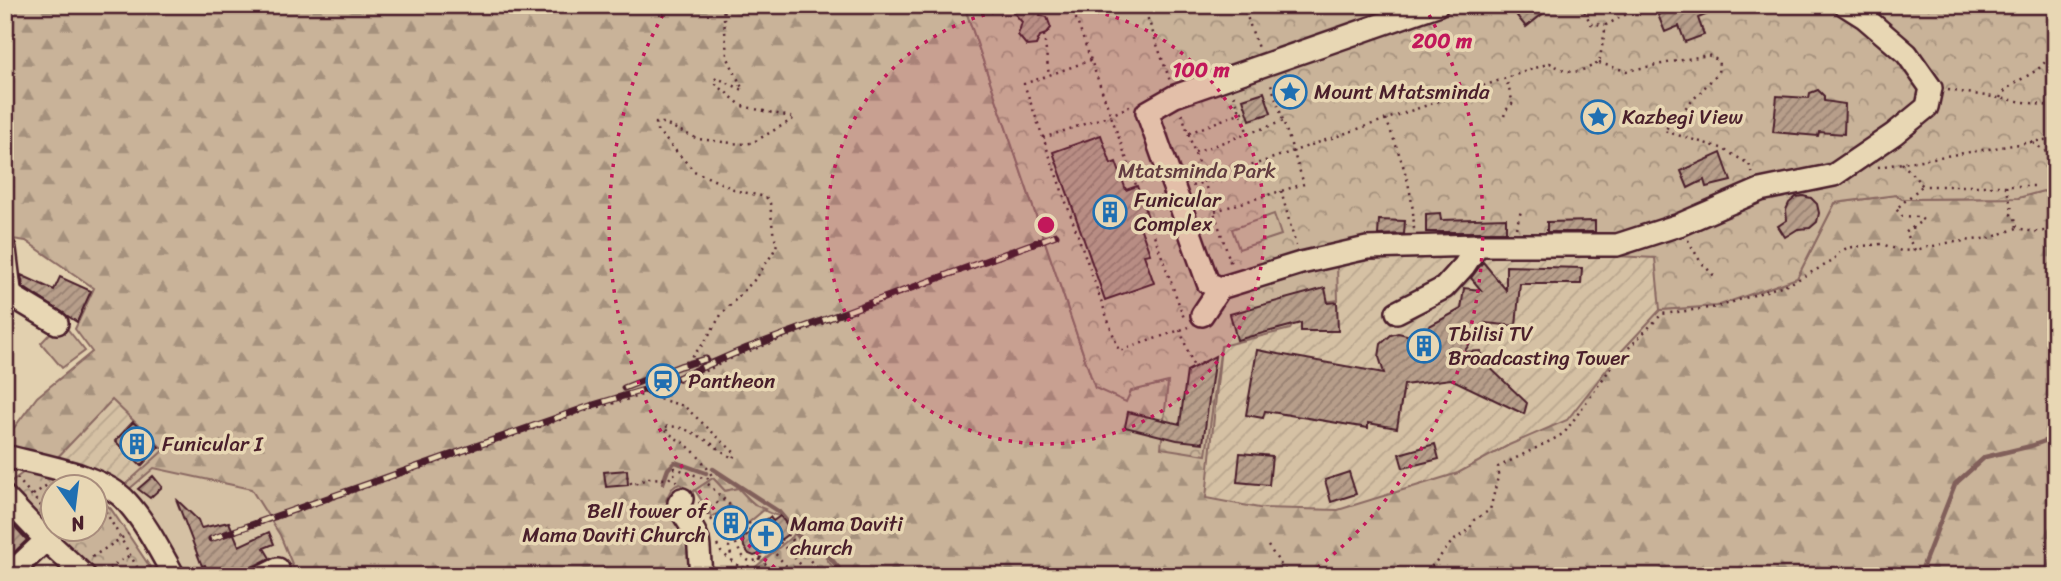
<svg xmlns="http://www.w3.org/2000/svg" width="2061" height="581" viewBox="0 0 2061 581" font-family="Sriracha,sans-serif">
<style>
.built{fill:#d5c1a4}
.industrial{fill:url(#industrial-furrows)}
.forest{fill:url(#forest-firs);stroke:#8a6962;stroke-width:2}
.cemetery{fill:url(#cemetery-stones);stroke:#8a6962;stroke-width:2}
.park{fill:url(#park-crowns);stroke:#8a6962;stroke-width:2}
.garden{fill:#c9b399;stroke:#8a6962;stroke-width:2}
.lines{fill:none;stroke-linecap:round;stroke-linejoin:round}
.stream{stroke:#815f5a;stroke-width:4.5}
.building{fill:url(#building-hatch);stroke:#4a1f2b;stroke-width:2}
.minor-casing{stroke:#4a1f2b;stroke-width:26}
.path{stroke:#4a1f2b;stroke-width:2.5;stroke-dasharray:2 5;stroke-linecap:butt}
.minor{stroke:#e8d7b4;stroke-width:21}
.rail-casing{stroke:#4a1f2b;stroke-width:7}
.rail{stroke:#e8d7b4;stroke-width:4.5;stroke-dasharray:13;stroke-linecap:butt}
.ring{fill:none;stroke:#c2185b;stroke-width:3.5;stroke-dasharray:3.5 7}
.labels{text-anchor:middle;stroke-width:7;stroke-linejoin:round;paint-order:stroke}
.poi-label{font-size:21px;fill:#4a1f2b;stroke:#e8d7b4;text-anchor:start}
.park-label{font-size:21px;fill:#633d41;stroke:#e8d7b4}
.centre{fill:#c2185b;stroke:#e8d7b4;stroke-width:3.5}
.ring-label{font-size:21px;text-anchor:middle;font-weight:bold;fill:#c2185b;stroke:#e8d7b4;stroke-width:7;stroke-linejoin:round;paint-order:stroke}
</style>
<defs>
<pattern id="industrial-furrows" width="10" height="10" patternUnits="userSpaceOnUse" patternTransform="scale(1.75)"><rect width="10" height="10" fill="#d5c1a4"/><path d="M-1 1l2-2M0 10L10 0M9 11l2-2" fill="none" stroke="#b8a58d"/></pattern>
<pattern id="forest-firs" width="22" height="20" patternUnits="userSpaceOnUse" patternTransform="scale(1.75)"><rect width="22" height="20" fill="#c9b399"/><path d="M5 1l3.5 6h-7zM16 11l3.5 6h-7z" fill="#a5917d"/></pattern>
<pattern id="cemetery-stones" width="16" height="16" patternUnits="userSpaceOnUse" patternTransform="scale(1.75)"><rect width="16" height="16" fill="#c9b399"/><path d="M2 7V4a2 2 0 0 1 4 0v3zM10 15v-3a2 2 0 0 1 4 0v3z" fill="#a5917d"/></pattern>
<pattern id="park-crowns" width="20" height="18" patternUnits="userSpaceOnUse" patternTransform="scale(1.75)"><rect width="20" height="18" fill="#c9b399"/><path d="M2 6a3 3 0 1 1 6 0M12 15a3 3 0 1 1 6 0" fill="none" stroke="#a5917d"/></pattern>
<pattern id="building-hatch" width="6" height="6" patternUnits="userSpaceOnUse" patternTransform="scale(1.75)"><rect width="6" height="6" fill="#b79e8a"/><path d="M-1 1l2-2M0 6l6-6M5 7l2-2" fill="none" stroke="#978071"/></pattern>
</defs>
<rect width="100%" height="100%" fill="#e2d0af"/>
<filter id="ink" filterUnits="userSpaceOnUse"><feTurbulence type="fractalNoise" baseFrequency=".0143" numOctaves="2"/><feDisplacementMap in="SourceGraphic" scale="14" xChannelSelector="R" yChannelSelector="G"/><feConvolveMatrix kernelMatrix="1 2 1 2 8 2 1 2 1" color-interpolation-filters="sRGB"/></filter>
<g filter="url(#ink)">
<!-- built -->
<path class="built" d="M154,468L251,489L280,535L297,576H186L159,528L124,496Z"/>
<!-- industrial -->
<path class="industrial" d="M1490,254H1579L1655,258L1660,310L1618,355L1568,420L1509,445L1458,473L1338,510L1259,508L1206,499L1221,346L1290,329L1336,265L1381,257Z
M112,400L164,450L118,491L54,461Z"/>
<!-- forest -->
<path class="forest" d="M5,5H964L1095,388L1131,391L1168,382L1219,354L1221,346L1206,498L1259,508L1338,510L1458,473L1509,445L1567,420L1618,355L1660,310L1717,306L1797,278L1835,203L1896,195L1902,199L2018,198L2043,191L2056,196V576H839L836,569L807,550L780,516C762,513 750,501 738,488L725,491L713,478L691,493L680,484C671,486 670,492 666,500L690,540L695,576H297L280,535L251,489L154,468L127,491H118L164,450L112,400L54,461L5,443V440L37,397L92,352L75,329L94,288L26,241L5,238Z"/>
<!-- cemetery -->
<path class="cemetery" d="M713,478L725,491L738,488L754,505L765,509L747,524L730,505L712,517L695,490Z
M795,534L807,550L818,547L839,576H760L752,570Z"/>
<!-- park -->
<path class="park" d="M964,5H2056V196L2043,191L2018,198L1902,199L1896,195L1835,203L1797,278L1717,306L1660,310L1655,258C1550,253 1441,247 1337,265L1338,300L1306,305L1290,329L1221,346L1206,455L1161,448L1168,382L1131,391L1126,402L1095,388Z
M24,472L77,486H52V528H94L95,494L111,509L156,576H90L5,489V486Z"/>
<!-- garden -->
<path class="garden" d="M1274,214L1281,235L1239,249L1232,229Z
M57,326H65L85,351L62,368L41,343Z"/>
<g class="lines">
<!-- stream -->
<path class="stream" d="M713,469L779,512L808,547L820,545L845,576
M663,483L668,469L675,462L706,473
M1919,576L1955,484L1985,457L2031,446L2056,437"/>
</g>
<!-- building -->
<path class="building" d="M1007,5H1044L1040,15L1047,17L1051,28L1046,34L1040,36L1036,45L1027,46L1018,35L1022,22Z
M1531,5H1554L1526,27L1517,16Z
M1681,5H1728V6L1698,18L1704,35L1685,42L1679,26L1665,32L1658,15Z
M1818,90L1824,96V101L1845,104L1844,134L1819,132L1818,136L1773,132L1777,96L1809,98L1810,93Z
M1264,92L1271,113L1250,120L1243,99Z
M1101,135L1111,164L1116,162L1126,190L1137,186L1149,220L1139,224L1150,254L1144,255L1154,283L1105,300L1053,152Z
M1721,153L1731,181L1706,187L1704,180L1688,188L1681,171Z
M1803,196L1811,198L1817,204L1819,213L1817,222L1810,228L1798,229L1785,237L1778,226L1787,220L1786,210L1789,203L1796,197Z
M1440,213L1441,220L1506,218V232H1426V214Z
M1379,220L1405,221L1404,234L1378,235Z
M1595,221V232H1547V222Z
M1483,262L1506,290V266L1582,268L1581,284H1520L1516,326L1485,323L1464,352L1481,351L1482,360L1527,403L1524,414L1451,379L1404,385L1397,428L1368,423V428L1265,411L1263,418L1246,415L1257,350L1384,373L1379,357L1381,344L1391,335L1398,333L1411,336L1461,309L1464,288L1481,290L1471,278Z
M21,275L54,290L60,277L91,291L77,322L23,287Z
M1325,288L1328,303L1337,302L1338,331H1301V323L1237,340L1230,314Z
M1215,356L1203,443L1177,440L1125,427L1128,412L1180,424L1187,371Z
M133,422L159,447L141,466L115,441Z
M1435,444L1439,459L1403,468L1399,454Z
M1240,453L1272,456L1269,485L1237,482Z
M627,470L628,485L606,487L604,472Z
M1349,472L1356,494L1331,502L1325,480Z
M153,476L162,487L150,498L138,489Z
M176,499L198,520L201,528L229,522L239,546L269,532L274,544L264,548L270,558L234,576H209L205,565L202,566Z
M732,510L743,525L731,534L730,531L728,533L720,519Z
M5,516L27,540L5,561Z
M780,516L792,531L763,553L754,556L749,554L744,547L743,538L770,517L773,521Z"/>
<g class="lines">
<defs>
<path id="minor" d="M1437,5L1175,96L1147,112L1208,283L1220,288L1301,263L1367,248L1478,245H1617L1679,225L1760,190L1834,175L1894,134L1927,107L1931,88L1907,54L1864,17L1845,5
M5,249L10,290L12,296L57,323
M1397,312L1444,288L1464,266L1478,245
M1202,315L1220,288
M5,456C39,465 104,475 127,502C146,523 160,551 174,576
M5,497L46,540L85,576
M682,499L679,503C682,517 694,526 698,540C700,552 699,564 702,576
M8,576L46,540
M264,576L278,569"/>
</defs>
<!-- minor casing -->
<use href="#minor" class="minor-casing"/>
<!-- path -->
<path class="path" d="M1071,5L1184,318
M1143,5L1170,81
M1243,5L1258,48
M1581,5L1591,24L1605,25
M2054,5L2056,11
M1246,15L1264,5
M1044,35L1049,76
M1091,60L1024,84L1119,351L1189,327
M1599,63L1626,71L1708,55L1719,61L1718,73L1664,131L1721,148L1749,164L1753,174
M1948,90L2056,107
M1234,95L1248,134
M2000,98C2009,80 2036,77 2047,59C2052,52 2053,41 2056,33
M1182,114L1232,267
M1504,116L1506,110L1513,103L1506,79
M1386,119C1401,159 1413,186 1414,229
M1189,133L1247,110
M1043,138L1111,115L1132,105
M2033,143L2056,159
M1195,152L1284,121
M1902,163L1923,186H2037
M1878,167L2056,138
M1192,186L1550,63C1572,76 1577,73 1599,63L1606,25L1644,5
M2006,186L2012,210L2011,215L2015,218L2017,228
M1281,191L1296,246
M1143,203L1159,197
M1215,211L1304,184L1270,81
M1516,228L1521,211
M1688,240L1700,261L1717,279
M1915,250L1905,233L1923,220L1919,217L1902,216L1896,209L1922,186
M1180,330L1193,365
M692,357L704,343L721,315L757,277L773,253L777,244L773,231L770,203L766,197L738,191L694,171L657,130L656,123H663L698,139L740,144L752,143L795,118L742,106L716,84L714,80L717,78L743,90L727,56L723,5
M663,381L691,371L690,367
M657,393L659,399L684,406L736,454L734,458L731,457C714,446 685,422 664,427C670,435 674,437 682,442C695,451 704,462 712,476L706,479L675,468L673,470L677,483
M627,476L632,485L649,478L669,479L673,474
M17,478L47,513
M708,484L753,527
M33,495L47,485
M699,502L726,540L735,541L729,547L733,563L747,569L751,562
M102,505L142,576
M703,509L726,499
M768,519L745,532L735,541C739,551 741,557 751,562L759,559L788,535L815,566
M711,520L733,505
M235,533L591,409C642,397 690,380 736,356L1056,237
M780,542L811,576
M717,545L721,552L750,576
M1268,546L1289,576
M771,549L791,571
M92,557L128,534
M759,559L774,570L807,572L815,566L824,576
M103,572L130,555
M1421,576L1433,565L1451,543L1470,528L1474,520L1490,510L1498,477V467L1558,437L1565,432L1615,362L1662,314L1718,307L1793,282L1833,261L1837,254L1845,249L1853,247L1882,244L1901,251L1915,250L1947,243L1990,238L2017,228L2034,232L2056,230"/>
<!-- minor -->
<use href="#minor" class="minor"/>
<defs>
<path id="rail" d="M624,388L680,366L706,359
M211,539L593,405L664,384L747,348L1056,235"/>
</defs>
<!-- rail casing -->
<use href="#rail" class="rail-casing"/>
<!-- rail -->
<use href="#rail" class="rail"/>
</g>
</g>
<!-- distance rings -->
<circle cx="1046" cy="225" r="219" fill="#c2185b" fill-opacity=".12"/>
<g class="ring">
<circle cx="1046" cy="225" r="219"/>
<path d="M783 574A437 437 0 0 1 668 6M1424 6A437 437 0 0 1 1309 574"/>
</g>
<!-- icons -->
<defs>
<symbol id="sight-ring" viewBox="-11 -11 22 22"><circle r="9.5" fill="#e8d7b4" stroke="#1f6fb2" stroke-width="1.5"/><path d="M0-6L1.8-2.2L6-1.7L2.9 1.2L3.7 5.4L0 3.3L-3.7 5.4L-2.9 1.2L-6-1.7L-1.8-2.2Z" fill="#1f6fb2"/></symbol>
<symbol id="building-ring" viewBox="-11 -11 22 22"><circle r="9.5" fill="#e8d7b4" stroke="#1f6fb2" stroke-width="1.5"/><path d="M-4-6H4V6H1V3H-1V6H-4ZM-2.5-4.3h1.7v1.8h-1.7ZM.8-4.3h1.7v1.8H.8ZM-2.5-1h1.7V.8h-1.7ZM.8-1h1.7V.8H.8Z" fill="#1f6fb2"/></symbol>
<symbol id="station-ring" viewBox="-11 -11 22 22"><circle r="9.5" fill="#e8d7b4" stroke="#1f6fb2" stroke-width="1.5"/><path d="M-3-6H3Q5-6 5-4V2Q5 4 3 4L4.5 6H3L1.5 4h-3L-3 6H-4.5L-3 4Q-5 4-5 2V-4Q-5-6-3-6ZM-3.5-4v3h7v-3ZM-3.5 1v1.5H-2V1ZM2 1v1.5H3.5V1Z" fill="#1f6fb2"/></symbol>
<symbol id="church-ring" viewBox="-11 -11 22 22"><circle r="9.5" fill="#e8d7b4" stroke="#1f6fb2" stroke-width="1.5"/><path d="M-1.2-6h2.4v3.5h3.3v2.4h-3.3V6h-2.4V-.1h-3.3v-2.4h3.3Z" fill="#1f6fb2"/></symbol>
</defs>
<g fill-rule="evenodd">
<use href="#sight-ring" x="1271" y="73" width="38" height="38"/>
<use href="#sight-ring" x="1579" y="98" width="38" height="38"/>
<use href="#building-ring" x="1091" y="193" width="38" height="38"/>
<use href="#building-ring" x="1405" y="327" width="38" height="38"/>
<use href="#station-ring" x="644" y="362" width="38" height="38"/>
<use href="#building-ring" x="118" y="425" width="38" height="38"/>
<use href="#building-ring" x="712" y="504" width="38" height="38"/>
<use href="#church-ring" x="747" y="517" width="38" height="38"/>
</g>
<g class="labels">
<!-- poi labels -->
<g class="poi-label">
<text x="1314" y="99">Mount Mtatsminda</text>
<text x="1622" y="124">Kazbegi View</text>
<text x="1134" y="207">Funicular<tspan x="1134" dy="24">Complex</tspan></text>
<text x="1448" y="341">Tbilisi TV<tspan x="1448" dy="24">Broadcasting Tower</tspan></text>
<text x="688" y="388">Pantheon</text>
<text x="162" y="451">Funicular I</text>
<text x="706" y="518" text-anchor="end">Bell tower of<tspan x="706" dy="24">Mama Daviti Church</tspan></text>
<text x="790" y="531">Mama Daviti<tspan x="790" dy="24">church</tspan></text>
</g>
<!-- park labels -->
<g class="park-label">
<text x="1197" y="178">Mtatsminda Park</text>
</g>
</g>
<circle cx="1046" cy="225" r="10" class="centre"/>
<g class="ring-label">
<text x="1442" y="48">200 m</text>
<text x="1201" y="77">100 m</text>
</g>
<!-- margin -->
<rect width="2061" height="581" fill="none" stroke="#e8d7b4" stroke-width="28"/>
<rect x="14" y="14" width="2033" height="553" fill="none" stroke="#4a1f2b" stroke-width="2.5" filter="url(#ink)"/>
<!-- north arrow -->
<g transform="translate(74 508) rotate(166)"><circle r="33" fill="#e8d7b4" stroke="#a98d7d" stroke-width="2"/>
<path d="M0-5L12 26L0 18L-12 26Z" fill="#1f6fb2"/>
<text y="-10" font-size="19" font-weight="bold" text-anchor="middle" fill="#4a1f2b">N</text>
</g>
</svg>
